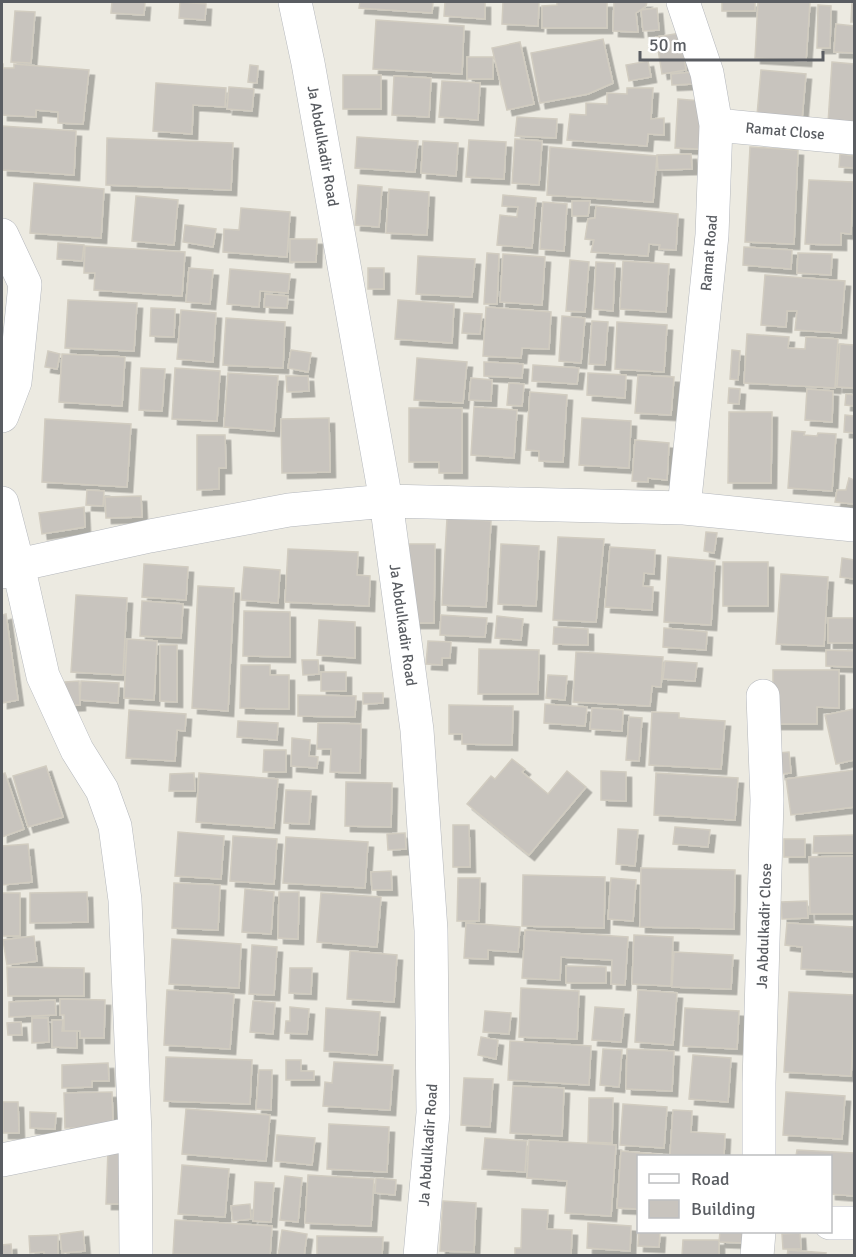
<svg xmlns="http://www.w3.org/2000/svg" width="856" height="1257" viewBox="0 0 856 1257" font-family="Signika,sans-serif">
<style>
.building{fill:#c8c4be;stroke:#d1ccc0;stroke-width:1.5;filter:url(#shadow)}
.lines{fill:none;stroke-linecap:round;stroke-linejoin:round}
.minor-casing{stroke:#b4b7bc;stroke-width:34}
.minor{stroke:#fff;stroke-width:33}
.labels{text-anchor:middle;stroke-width:4.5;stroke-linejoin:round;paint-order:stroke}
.street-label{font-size:15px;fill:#5a5d62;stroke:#fff}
</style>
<defs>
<filter id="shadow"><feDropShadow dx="5.5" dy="5.5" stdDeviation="0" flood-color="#0004"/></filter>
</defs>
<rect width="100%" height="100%" fill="#eceae1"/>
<!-- building -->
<path class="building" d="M112,2H145L144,15L111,13Z
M180,2L206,4L205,20L179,18Z
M360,2H433L432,13L359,8Z
M445,2H485V19L444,16Z
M503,2H539L538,26L502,24Z
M557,2H607V28H542V6L557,5Z
M614,2H647L646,6L636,13L638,32L613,31Z
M722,2H755V11H722Z
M758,2H810L806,61L755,58Z
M852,2H854V22H851Z
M818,5L831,6L830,48H817Z
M657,8L659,30L643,31L641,10Z
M15,11L35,12L31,63L11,62Z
M376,20L464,26L462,74L373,69Z
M836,24L854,26V53L834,52Z
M680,33L686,70L662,74L656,37Z
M603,39L613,83L588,94L540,103L531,53Z
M520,42L534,104L507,110L492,48Z
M467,57H493V79H467Z
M648,61L651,77L629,81L626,65Z
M832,62L854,64V124L828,123Z
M2,64H3V68H14V64L89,70L83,124L58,123V112L36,110V117L2,115Z
M250,65L258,66L257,83L248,82Z
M761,70L806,74L802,119L757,115Z
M692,72L693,84L672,85L671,74Z
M343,75H381V109H343Z
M394,76L431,78L429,117L392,115Z
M442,81L480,83L478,120L439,117Z
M156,83L226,88L225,107L193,105L192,134L153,131Z
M229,87L254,89L252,111L227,109Z
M627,88H653L651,119L664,118V135L648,134L647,146L567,140L570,114L586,115V103L607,104V93L627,94Z
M678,99L701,101L699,149L675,148Z
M517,117L557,119L556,138L515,136Z
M2,126L76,131L74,175L2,170Z
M357,137L418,141L415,172L355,168Z
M107,138L233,143L231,190L106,185Z
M515,139L542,141L539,185L512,183Z
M469,140L506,142L504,179L466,177Z
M423,141L458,143L456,176L421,173Z
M550,147L657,156L653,202L547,195Z
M750,147L798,150L794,244L745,242Z
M691,154L692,169L658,170L657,155Z
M840,154L854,156V168L839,167Z
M809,180L853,182L851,234L841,233V245L805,244Z
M34,183L104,189L101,238L30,233Z
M358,185L382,187L379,227L355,225Z
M389,189L429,192L427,235L386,233Z
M503,195L536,198L532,248L497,245L500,215L517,217L518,207L502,206Z
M136,196L178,200L174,245L132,241Z
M572,201H590L588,216H572Z
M543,202L567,204L564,251L540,249Z
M596,206L678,214L676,250L659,249L660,245L649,244L648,256L591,252L594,240L585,239L588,219L595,218Z
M241,208L290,212L287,257L223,252L224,229L239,230Z
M185,225L216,229L213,247L183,242Z
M290,239H317L316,262H290Z
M58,243L84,245L82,261L57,259Z
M85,246L185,252L182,296L94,290L95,273H84Z
M744,247L792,250L791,269L743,265Z
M487,253L499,254L497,304H484Z
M798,253L832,254L831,275L797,273Z
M503,254L545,257L542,305L500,302Z
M418,256L475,259L472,297L416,294Z
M570,260L589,262L585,312L566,311Z
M623,261L669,264L666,312L620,309Z
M596,262L615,263L613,311L594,309Z
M189,268L213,270L210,304L186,302Z
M368,268H384V289H368Z
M230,269L290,274L288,293L260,291L259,307L227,304Z
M765,275L845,281L841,333L795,330L797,311H787L786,327L761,325Z
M265,294L288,296L287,308L264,307Z
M68,300L137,303L134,351L65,348Z
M398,300L454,304L452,343L395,339Z
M486,307L551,312L549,349L522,348L521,358L483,356Z
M151,308L175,309L174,337L150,336Z
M181,310L216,313L213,362L177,359Z
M464,313L482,314L480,334L462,333Z
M562,316L585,318L581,363L559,361Z
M226,318L285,322L283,368L223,365Z
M592,321L608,322L605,365L589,364Z
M617,322L667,325L664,372L615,369Z
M747,334L789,337L788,348L805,349L806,337L838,339L835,388L744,383Z
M840,344L854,345V388L837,387Z
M291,350L311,353L308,372L288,368Z
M732,350L740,351L738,380L730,379Z
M48,351L60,354L57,369L45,367Z
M62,354L125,357L122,406L59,402Z
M417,358L467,362L463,403L414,400Z
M484,362L523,364L522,378L484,376Z
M533,365L579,368L577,384L532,381Z
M141,368L165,369L162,411L139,410Z
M175,368L220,371L217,421L172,419Z
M228,373L278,376L274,431L224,427Z
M588,373L626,375L625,398L587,395Z
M638,375L674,377L671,415L635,413Z
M286,376H308L309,391L287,392Z
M471,378L492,380L491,401L469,400Z
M509,383L524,384L522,406L507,405Z
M729,388L740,389L739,404L728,403Z
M807,389L833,391L832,422L805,420Z
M530,392L567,395L563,462L539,461V451L526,450Z
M846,394L854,395V406L845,405Z
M474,407L517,410L514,458L471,455Z
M409,408H462V473H439V462H409Z
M729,412H772L771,483H728Z
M845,415L854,416V433L844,432Z
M329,418L330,472L282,473L281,419Z
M582,418L631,421L629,468L579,465Z
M45,419L131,424L127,487L42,482Z
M792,431L805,432L804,435L817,436L818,433L836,434L832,491L788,488Z
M197,435H225L226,468H219V489L197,490Z
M635,440L669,443L667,480L648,478V482L632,481Z
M849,478L854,480V504L835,502L837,490H846Z
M87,490L104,491L103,506L86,505Z
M141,496L142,517L106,518L105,497Z
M84,507L85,527L42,534L39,513Z
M447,518L491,521L486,607L442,605Z
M706,532L717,533L714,553L704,551Z
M558,537L604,539L596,622L553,620Z
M409,544H435L434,623H407Z
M501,544L539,546L536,606L498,604Z
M610,547L655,550L654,574L644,573L643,586L653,587L652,610L605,607Z
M288,549L358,552L357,575L370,576L369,606L285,602Z
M668,557L715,561L711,625L664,622Z
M842,558L854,560V579L840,577Z
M723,562H768V606H723Z
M144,564L188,567L186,600L142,597Z
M244,567L280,570L278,603L241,600Z
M781,574L828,577L824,646L776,644Z
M198,586L234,588L228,711L192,708Z
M76,595L127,598L123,675L71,672Z
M142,601L183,604L181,638L140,636Z
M244,611L290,612V657L243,656Z
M6,614L18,700L2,703V615Z
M441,615L487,618L485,637L440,635Z
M497,616L523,619L521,640L495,638Z
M828,618H854V643H828Z
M319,620L355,622V658L317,655Z
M554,627L588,629V645L553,644Z
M664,628L707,632L706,650L663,647Z
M127,639L157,641L154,700L124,698Z
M428,641L451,642L450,658H442V665L426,664Z
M160,645H177V702L160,701Z
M479,649L539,650L538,694H478Z
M826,650L854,651L853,667L826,666Z
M576,652L663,657L661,687L652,686L650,706L573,702Z
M302,660H318L319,674L303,675Z
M665,661L697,663L695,681L663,679Z
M241,665H270V675H289V709L240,708Z
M773,670H839V708L817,707V724H773Z
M321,672H346V691H321Z
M548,675L567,676L565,700L546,698Z
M79,681L80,705L66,706L65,682Z
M81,681L119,683L118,703L80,700Z
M363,693H383V703L363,704Z
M298,695L356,696L355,717L298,716Z
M545,704L587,707L585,726L544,723Z
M449,705L513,706L512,745L462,744V734H449Z
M592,708L623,710L622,731L590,729Z
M854,709V760L836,764L825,715Z
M129,710L186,714L185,731L177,730L175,761L126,758Z
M652,712L679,713V718L725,721L721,769L649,765Z
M629,717L642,718L639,761L626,760Z
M238,721L278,723L277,740L237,737Z
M318,723L361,724L360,773L330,772L331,749H317Z
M292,738L310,740L309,756L318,757L317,768L291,766Z
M264,750H286V772H263Z
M789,752L791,773L780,774L778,753Z
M512,759L525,769L522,772L548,794L567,771L586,787L529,855L467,804L491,776L495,779Z
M46,766L63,817L28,827L13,776Z
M854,770V807L791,815L786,779Z
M601,771L626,772V801L601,800Z
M5,773L24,829L2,837V774Z
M194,773L195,791H169L170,774Z
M199,773L278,779L274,828L196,822Z
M656,773L738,778L735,820L654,815Z
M346,782L392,783L391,827L345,826Z
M286,790L311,791L309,824L284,823Z
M453,825H469L470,867H453Z
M675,827L710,830L708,847L673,844Z
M618,829L638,830L635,866L616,864Z
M178,832L224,836L221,879L175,876Z
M405,833L406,849L388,850L387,834Z
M854,835V853H813L814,836Z
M233,836L277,839L274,884L230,881Z
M286,837L368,842L365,888L283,883Z
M784,839H805V857H784Z
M28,844L32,882L2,885V846Z
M854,856V914H810L809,857Z
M641,868L735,870L734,929L640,927Z
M391,871L392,890H372L371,872Z
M523,875L605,877L604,928L522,926Z
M458,878H480L479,921H457Z
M611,878L636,880L633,921L608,919Z
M174,883L220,885L218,930L172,928Z
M245,889L274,892L271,934L242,932Z
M87,892L88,922L30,923V893Z
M279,892H299L298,939L278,938Z
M2,893H20V936H2Z
M321,893L381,897L377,947L317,942Z
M807,901L808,918L782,919L781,902Z
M466,923L520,927L518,952L488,950V959L464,958Z
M787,923L854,927V972L801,969L802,947L785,945Z
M525,930L628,937L625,985L611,984L612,960L561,957L560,980L522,978Z
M634,935L673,937L671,986L632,984Z
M34,936L37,961L7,965L3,940Z
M172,939L241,944L239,988L169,984Z
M252,945L277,947L274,995L249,994Z
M350,951L397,955L394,1002L347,999Z
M674,952L733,955L731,989L672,987Z
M566,966L606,967V983H566Z
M7,967L84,968V996H8Z
M290,968H312L311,994L289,993Z
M521,988L579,991L577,1039L519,1037Z
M167,990L234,994L230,1049L164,1045Z
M638,990L677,993L673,1045L635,1042Z
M789,992L854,995V1023L851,1076L784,1072Z
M60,999L105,1000L104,1038H80V1031H64V1015H60Z
M55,1000L56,1015L9,1017V1002Z
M253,1001L275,1003L273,1034L250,1032Z
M290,1007L309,1009L307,1034L285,1033L286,1021H290Z
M595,1007L624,1009L621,1042L592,1040Z
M326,1008L380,1012L377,1055L324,1051Z
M685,1008L739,1011L737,1049L683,1046Z
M485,1011L511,1013L509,1034L483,1032Z
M32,1018H48L49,1042L32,1043Z
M52,1020H63L62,1031H77V1048L52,1047Z
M21,1022L22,1035H8L7,1023Z
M481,1037L498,1040L496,1059L478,1055Z
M510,1041L591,1046L589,1085L508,1080Z
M603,1049L622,1050L619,1087L600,1085Z
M627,1049L674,1051L672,1091L626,1089Z
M693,1055L731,1058L728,1102L689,1099Z
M166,1057L252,1060L250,1104L164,1101Z
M286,1060H301V1071H314V1080H286Z
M334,1062L393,1065L390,1110L323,1106L325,1082L332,1083Z
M108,1063L109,1081H92V1087L62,1088V1065Z
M259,1070H272L271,1110L256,1109Z
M464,1078L493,1079L490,1127L461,1125Z
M513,1086L564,1088L562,1136L510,1133Z
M112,1092L113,1127L65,1128L64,1093Z
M786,1092L845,1096L842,1139L783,1135Z
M589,1098H613L612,1143L588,1142Z
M3,1102H18L19,1133H3Z
M623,1104L667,1107L664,1148L620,1145Z
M186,1109L270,1115L266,1161L182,1154Z
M673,1110L692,1111L691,1132L725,1134L724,1156L670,1155Z
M30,1112L56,1113L55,1129L30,1128Z
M329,1124L389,1127L387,1172L327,1169Z
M277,1135L315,1138L312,1165L275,1161Z
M485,1138L527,1141L525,1172L482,1169Z
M529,1140L616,1145L611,1216L565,1213L567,1181L527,1178Z
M108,1149H129L127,1204H106Z
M797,1150L854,1153V1196L830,1194V1156H796Z
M621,1151L665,1155V1156H638V1209L617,1208Z
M182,1165L229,1169L225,1217L178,1214Z
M308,1175L374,1179L371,1226L305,1223Z
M285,1176L302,1178L298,1222L280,1220Z
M376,1178L396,1180L395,1195L375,1193Z
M255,1182L274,1183L271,1222L253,1221Z
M443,1201L476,1203L474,1252L440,1251Z
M250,1204L251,1219L233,1221L231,1206Z
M522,1209L548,1210L547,1229L572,1230L571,1256H515V1248H521Z
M175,1220L272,1226L270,1256L173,1254Z
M588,1223L631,1226L630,1251L587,1248Z
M282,1230L307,1234L304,1256H278Z
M83,1231L85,1251L62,1253L60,1234Z
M639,1232H660L659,1247L638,1246Z
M720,1232H745V1243L719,1242Z
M800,1233L801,1249H783L782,1234Z
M58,1235V1256H45L44,1252L30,1253L29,1236Z
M317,1236L383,1237L382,1256H317Z
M683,1240H719V1256H682Z
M11,1244L12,1256H2V1245Z
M788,1250L826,1253L825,1256H787Z"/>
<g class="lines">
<defs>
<path id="minor" d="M295,2L308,63L386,501L417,730L431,930L433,1113L420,1256
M683,2L707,73L716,125L712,235L684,508
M716,125L854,138
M2,235L25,284L15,382L2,416
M2,503L18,565L43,676L77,750L102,790L115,826L125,900L135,1133L136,1256
M2,572L18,565L150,536L289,510L386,501L684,508L854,525
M759,1156V1083L767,800L763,696
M2,1160L135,1133
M830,1223H854
M757,1256L759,1232"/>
</defs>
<!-- minor casing -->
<use href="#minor" class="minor-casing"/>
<!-- minor -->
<use href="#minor" class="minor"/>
</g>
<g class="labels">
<!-- street labels -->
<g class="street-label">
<text transform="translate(785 131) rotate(5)" y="5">Ramat Close</text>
<text transform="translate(323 146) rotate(80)" y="5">Ja Abdulkadir Road</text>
<text transform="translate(709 253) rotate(-85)" y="5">Ramat Road</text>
<text transform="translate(403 625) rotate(82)" y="5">Ja Abdulkadir Road</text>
<text transform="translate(764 926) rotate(-88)" y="5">Ja Abdulkadir Close</text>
<text transform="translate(428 1145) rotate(-86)" y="5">Ja Abdulkadir Road</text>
</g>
</g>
<!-- border -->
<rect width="856" height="1257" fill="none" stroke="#5a5d62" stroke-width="6"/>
<!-- legend -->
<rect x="637" y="1155" width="195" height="78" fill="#ffffff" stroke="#bdbec0" stroke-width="1.5"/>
<rect x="649" y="1174" width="30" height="9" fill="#ffffff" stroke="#bdbec0" stroke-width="1.5"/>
<text x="691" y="1185" font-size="18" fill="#5a5d62">Road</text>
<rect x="649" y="1200" width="30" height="18" fill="#c8c4be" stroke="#bdbec0" stroke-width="1.5"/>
<text x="691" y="1215" font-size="18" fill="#5a5d62">Building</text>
<!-- scale -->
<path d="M640 51v9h183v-9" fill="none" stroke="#5a5d62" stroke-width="3"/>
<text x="649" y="51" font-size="18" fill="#5a5d62" stroke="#ffffff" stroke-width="4.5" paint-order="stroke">50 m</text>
</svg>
